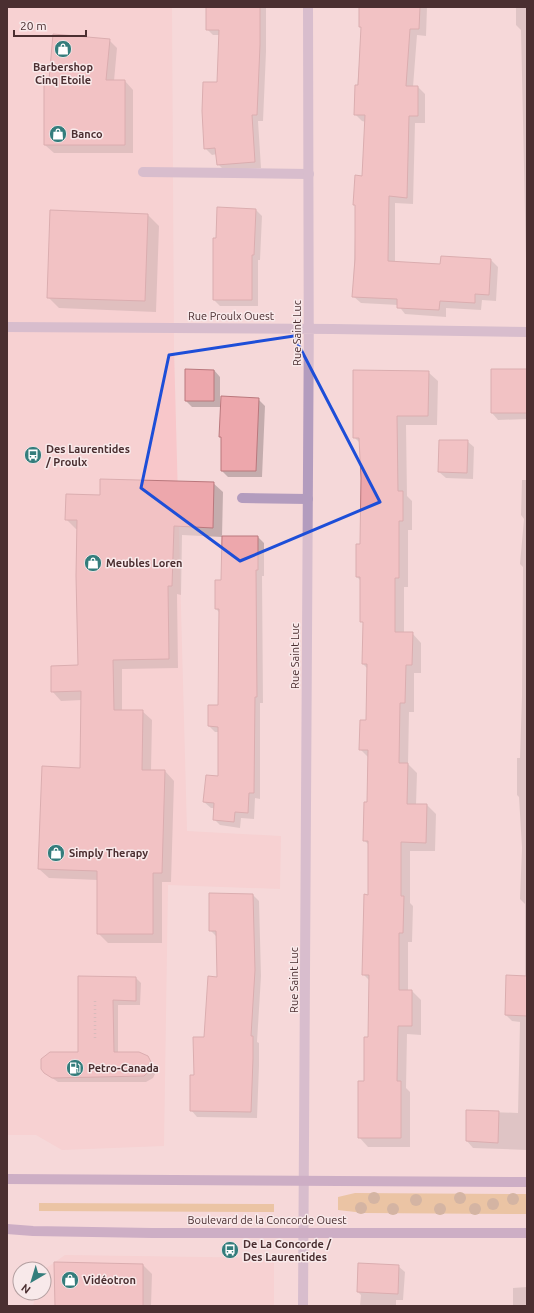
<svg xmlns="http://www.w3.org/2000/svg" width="534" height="1313" viewBox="0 0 534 1313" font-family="Ubuntu,sans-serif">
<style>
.built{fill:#f8c7ca}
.green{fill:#ddab65}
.shadow{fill:#0003}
.building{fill:#eda7ac;stroke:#ba787d}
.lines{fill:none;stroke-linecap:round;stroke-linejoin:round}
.path{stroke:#b39798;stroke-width:2.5;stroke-dasharray:1 3;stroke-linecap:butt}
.lane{stroke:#b39cbe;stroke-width:10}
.street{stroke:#b39cbe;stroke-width:10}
.secondary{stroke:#9c7aad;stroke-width:10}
.tree{fill:#aa8862}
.marked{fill:none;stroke:#1d4ed8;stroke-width:3;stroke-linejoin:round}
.labels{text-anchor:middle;stroke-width:3;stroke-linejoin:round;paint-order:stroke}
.poi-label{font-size:11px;font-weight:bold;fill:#4b2f31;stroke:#f8e9ea;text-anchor:start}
.street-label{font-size:11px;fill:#4b2f31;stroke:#f8e9ea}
</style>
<rect width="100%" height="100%" fill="#f5d8d9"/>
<!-- built -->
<path class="built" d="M7,7H172L174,349L187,831L281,836L280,889L168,885L164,1146L62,1150L36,1135H7Z
M65,1255L274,1258V1306H33L36,1293H44L45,1269Z"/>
<!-- green -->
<path class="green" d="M355,1193L527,1194V1214L364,1213L338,1210V1197Z
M39,1203L274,1204V1212L39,1211Z"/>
<!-- shadow -->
<path class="shadow" d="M207,7H266V52L263,121H258L261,168L224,170L218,164L217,154L212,155L205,148L218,83L220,35H213L207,29Z
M360,7H427L426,36L417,35L413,87H418L425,94V123H415L413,204L395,203V263L441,265L491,260L498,267L496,301L482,300L481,310L446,308V317L405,314L398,305L361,303L353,296L356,206L363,177L366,122L362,121L355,114L362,29L360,27Z
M516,7H527V305L521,30L516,25Z
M109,40L117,48L114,81H125L133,90V153H54L45,145L50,81Z
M256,210L262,216L260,260H258V306H220L214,300L217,239Z
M148,215L159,226L156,312L59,308L48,297Z
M214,370L220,377V407H192L186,401Z
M527,370V419L498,420L492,413Z
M428,372L438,381L437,425H406L407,496L412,501V530H408V587H404V633H412L421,643V673H414V712H409L408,764L417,773L416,805H427L436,814L435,851H410V903L413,906L412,942H408V991H412L421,1000V1035L407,1034L406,1088L410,1092V1147H368L359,1137L369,1038L370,981L363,974L369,896V845L364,840L368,804L369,758L360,749L367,721L368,669L363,664L364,623L361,621V581L357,577L361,545V444L354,437Z
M258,399L265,406L262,477H228L222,471V438L220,437Z
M440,441H467L474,447L473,479L446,478L439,472Z
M522,480H527V1150L473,1148L467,1141V1111L518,1113L520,1022L512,1021L506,1015L525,977V904L520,899L522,848L519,797L517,795V758H520L522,696L523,567L520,564L524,519L521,515Z
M213,483L223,492L222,537H258L264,543V576H262L263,703H260V799L255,798L254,819L241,818L240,828L220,825L214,819L215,808H211L204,802L219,777V732H215L209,726L219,706L220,613L216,609L222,581V537L182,535L181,595L177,594L178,668L122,669V711H142L152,720L151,771H165L174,781L171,882H162V943H108L98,933V880L49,878L39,869L81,769L82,700L61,701L52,691L79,666L78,529H76L66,519L101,496Z
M253,895L259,901L261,976L257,1042L259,1043V1066L257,1118L197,1117L191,1110L195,1076L205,1038L218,978L217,937L210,930Z
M79,977L136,978L141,983L140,1005H118V1053L143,1054L155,1066V1074L153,1078L146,1082H58L45,1073L41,1064L42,1060L79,1053Z
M143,1265L152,1274L151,1306H56Z
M398,1266L405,1272L403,1300H396V1306H360L361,1295L358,1292Z
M527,1287V1306H513V1288Z"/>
<!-- building -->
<path class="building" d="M206,7H260V45L257,115H252L255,162L217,165L215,148L204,149L202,111L203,82H217L219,30H206Z
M359,7H420L419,29H410L406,86H418V116H409L407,198L389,196L388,261L440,264L441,256L491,259L489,295L475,294V303L440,301L439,310L397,308V299L352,297L355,259V205H353L355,175L362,176L365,115H354L355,85H358L361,27H359Z
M53,34L110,39L106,80H125V145H44V80H49Z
M217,207L256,209L254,255H252V300H213V238H216Z
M50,210L148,214L145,301L47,298Z
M185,369L214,370V401H185Z
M491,369H527V413H491Z
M353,370L429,371L428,416H397L398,491H403V521H399V578H395V632H413L412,665H406L405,703H400L399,763H408L407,804H427L426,843L401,842V896H404L403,933H399V990H412V1026H398L397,1081H401V1138H358V1081H364V1037H368L369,975H362L364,894L368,895V841H363L364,802H367L368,750H359L360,720H366L367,664H362L363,622H360V577H356V544H360L361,478L359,438H353Z
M221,396L259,398L256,471H221V437H219Z
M439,440H468L467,473L438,472Z
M100,479L214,482L213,528L174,526L172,586H168L169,659L113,660L114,710H143L142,770H165L162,873H153V934H97V871L38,869L42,766L80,768L81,691L51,692V666L78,665L76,576L77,520H65L66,494L100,495Z
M222,536H258V570H256L257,697H255L254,793H249L248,813L235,812L234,822L213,820L214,803L203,802L206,775L218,776V727L208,726V705H218L219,609H215V580H221Z
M209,893L253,894L255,970L251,1036H253V1059L251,1112L190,1111V1075H194L193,1037H204L208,976L217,977L216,931H209Z
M506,975L527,976V1016L505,1015Z
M78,976L136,977V1001L113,1000L114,1052H139L148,1056L152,1064L151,1069L144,1076L52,1078L44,1073L41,1069V1059L50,1052H78Z
M466,1110L499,1111L498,1143L466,1141Z
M54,1262L143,1264V1306H55Z
M358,1263L399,1265L398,1294L357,1292Z"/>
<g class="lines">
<!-- path -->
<path class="path" d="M95,1038V1000"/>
<!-- lane -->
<path class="lane" d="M143,172L309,174
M242,498L308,499"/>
<!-- street -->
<path class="street" d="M7,327L333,329L527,332
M303,1306C308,873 310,440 308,7"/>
<!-- secondary -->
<path class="secondary" d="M7,1179L527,1182
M7,1229L33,1231L152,1233H527"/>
</g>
<!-- trees -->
<g class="tree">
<circle cx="374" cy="1198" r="6"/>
<circle cx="460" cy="1198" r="6"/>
<circle cx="513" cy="1199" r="6"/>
<circle cx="416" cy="1200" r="6"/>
<circle cx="493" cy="1204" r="6"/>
<circle cx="361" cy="1208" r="6"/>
<circle cx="393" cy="1209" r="6"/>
<circle cx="440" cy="1209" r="6"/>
<circle cx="475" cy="1209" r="6"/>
</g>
<!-- marked area -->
<path d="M0 0H534V1313H0ZM294,336L380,502L240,561L141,488L169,355Z" fill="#f5d8d9" fill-opacity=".55" fill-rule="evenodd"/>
<path class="marked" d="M294,336L380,502L240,561L141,488L169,355Z"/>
<!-- icons -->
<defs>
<symbol id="shop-disc" viewBox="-11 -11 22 22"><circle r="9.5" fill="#347d7c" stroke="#f8e9ea"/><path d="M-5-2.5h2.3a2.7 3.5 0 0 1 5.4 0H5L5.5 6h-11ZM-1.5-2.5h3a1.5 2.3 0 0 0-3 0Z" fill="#fff"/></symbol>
<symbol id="bus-disc" viewBox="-11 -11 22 22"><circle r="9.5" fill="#347d7c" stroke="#f8e9ea"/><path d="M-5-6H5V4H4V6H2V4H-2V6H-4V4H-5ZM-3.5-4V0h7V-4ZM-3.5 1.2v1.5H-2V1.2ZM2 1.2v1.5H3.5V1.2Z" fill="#fff"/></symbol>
<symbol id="fuel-disc" viewBox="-11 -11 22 22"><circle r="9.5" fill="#347d7c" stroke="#f8e9ea"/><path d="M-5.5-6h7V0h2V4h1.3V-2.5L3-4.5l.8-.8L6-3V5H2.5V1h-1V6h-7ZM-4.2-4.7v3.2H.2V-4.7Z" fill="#fff"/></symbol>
</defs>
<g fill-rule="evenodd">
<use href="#shop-disc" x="53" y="39" width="20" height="20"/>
<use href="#shop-disc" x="48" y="124" width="20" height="20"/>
<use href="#bus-disc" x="23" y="445" width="20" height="20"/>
<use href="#shop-disc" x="83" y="553" width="20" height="20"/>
<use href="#shop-disc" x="46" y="843" width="20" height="20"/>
<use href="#fuel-disc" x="65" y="1058" width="20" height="20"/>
<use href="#bus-disc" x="220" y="1240" width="20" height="20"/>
<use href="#shop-disc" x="60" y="1270" width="20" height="20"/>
</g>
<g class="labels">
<!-- poi labels -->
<g class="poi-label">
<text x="63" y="71" text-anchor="middle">Barbershop<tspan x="63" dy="13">Cinq Etoile</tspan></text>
<text x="71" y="138">Banco</text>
<text x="46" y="453">Des Laurentides<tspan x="46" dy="13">/ Proulx</tspan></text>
<text x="106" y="567">Meubles Loren</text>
<text x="69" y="857">Simply Therapy</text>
<text x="88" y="1072">Petro-Canada</text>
<text x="243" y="1248">De La Concorde /<tspan x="243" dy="13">Des Laurentides</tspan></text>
<text x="83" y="1284">Vidéotron</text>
</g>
<!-- street labels -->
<g class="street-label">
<text x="231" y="320">Rue Proulx Ouest</text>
<text transform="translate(297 333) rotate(-90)" y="4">Rue Saint Luc</text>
<text transform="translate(295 656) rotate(-90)" y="4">Rue Saint Luc</text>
<text transform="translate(294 980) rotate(-90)" y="4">Rue Saint Luc</text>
<text x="267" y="1224">Boulevard de la Concorde Ouest</text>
</g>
</g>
<!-- border -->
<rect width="534" height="1313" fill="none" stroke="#4b2f31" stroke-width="16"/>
<!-- north arrow -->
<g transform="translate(32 1281) rotate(218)"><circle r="19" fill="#f8e9ea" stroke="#b39fa0"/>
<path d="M0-3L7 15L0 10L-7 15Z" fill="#347d7c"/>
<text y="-6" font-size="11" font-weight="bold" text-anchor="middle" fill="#4b2f31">N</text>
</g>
<!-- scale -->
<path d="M14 30v6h72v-6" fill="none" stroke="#4b2f31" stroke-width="2"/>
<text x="20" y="30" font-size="12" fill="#4b2f31" stroke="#f8e9ea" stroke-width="3" paint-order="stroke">20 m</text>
</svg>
